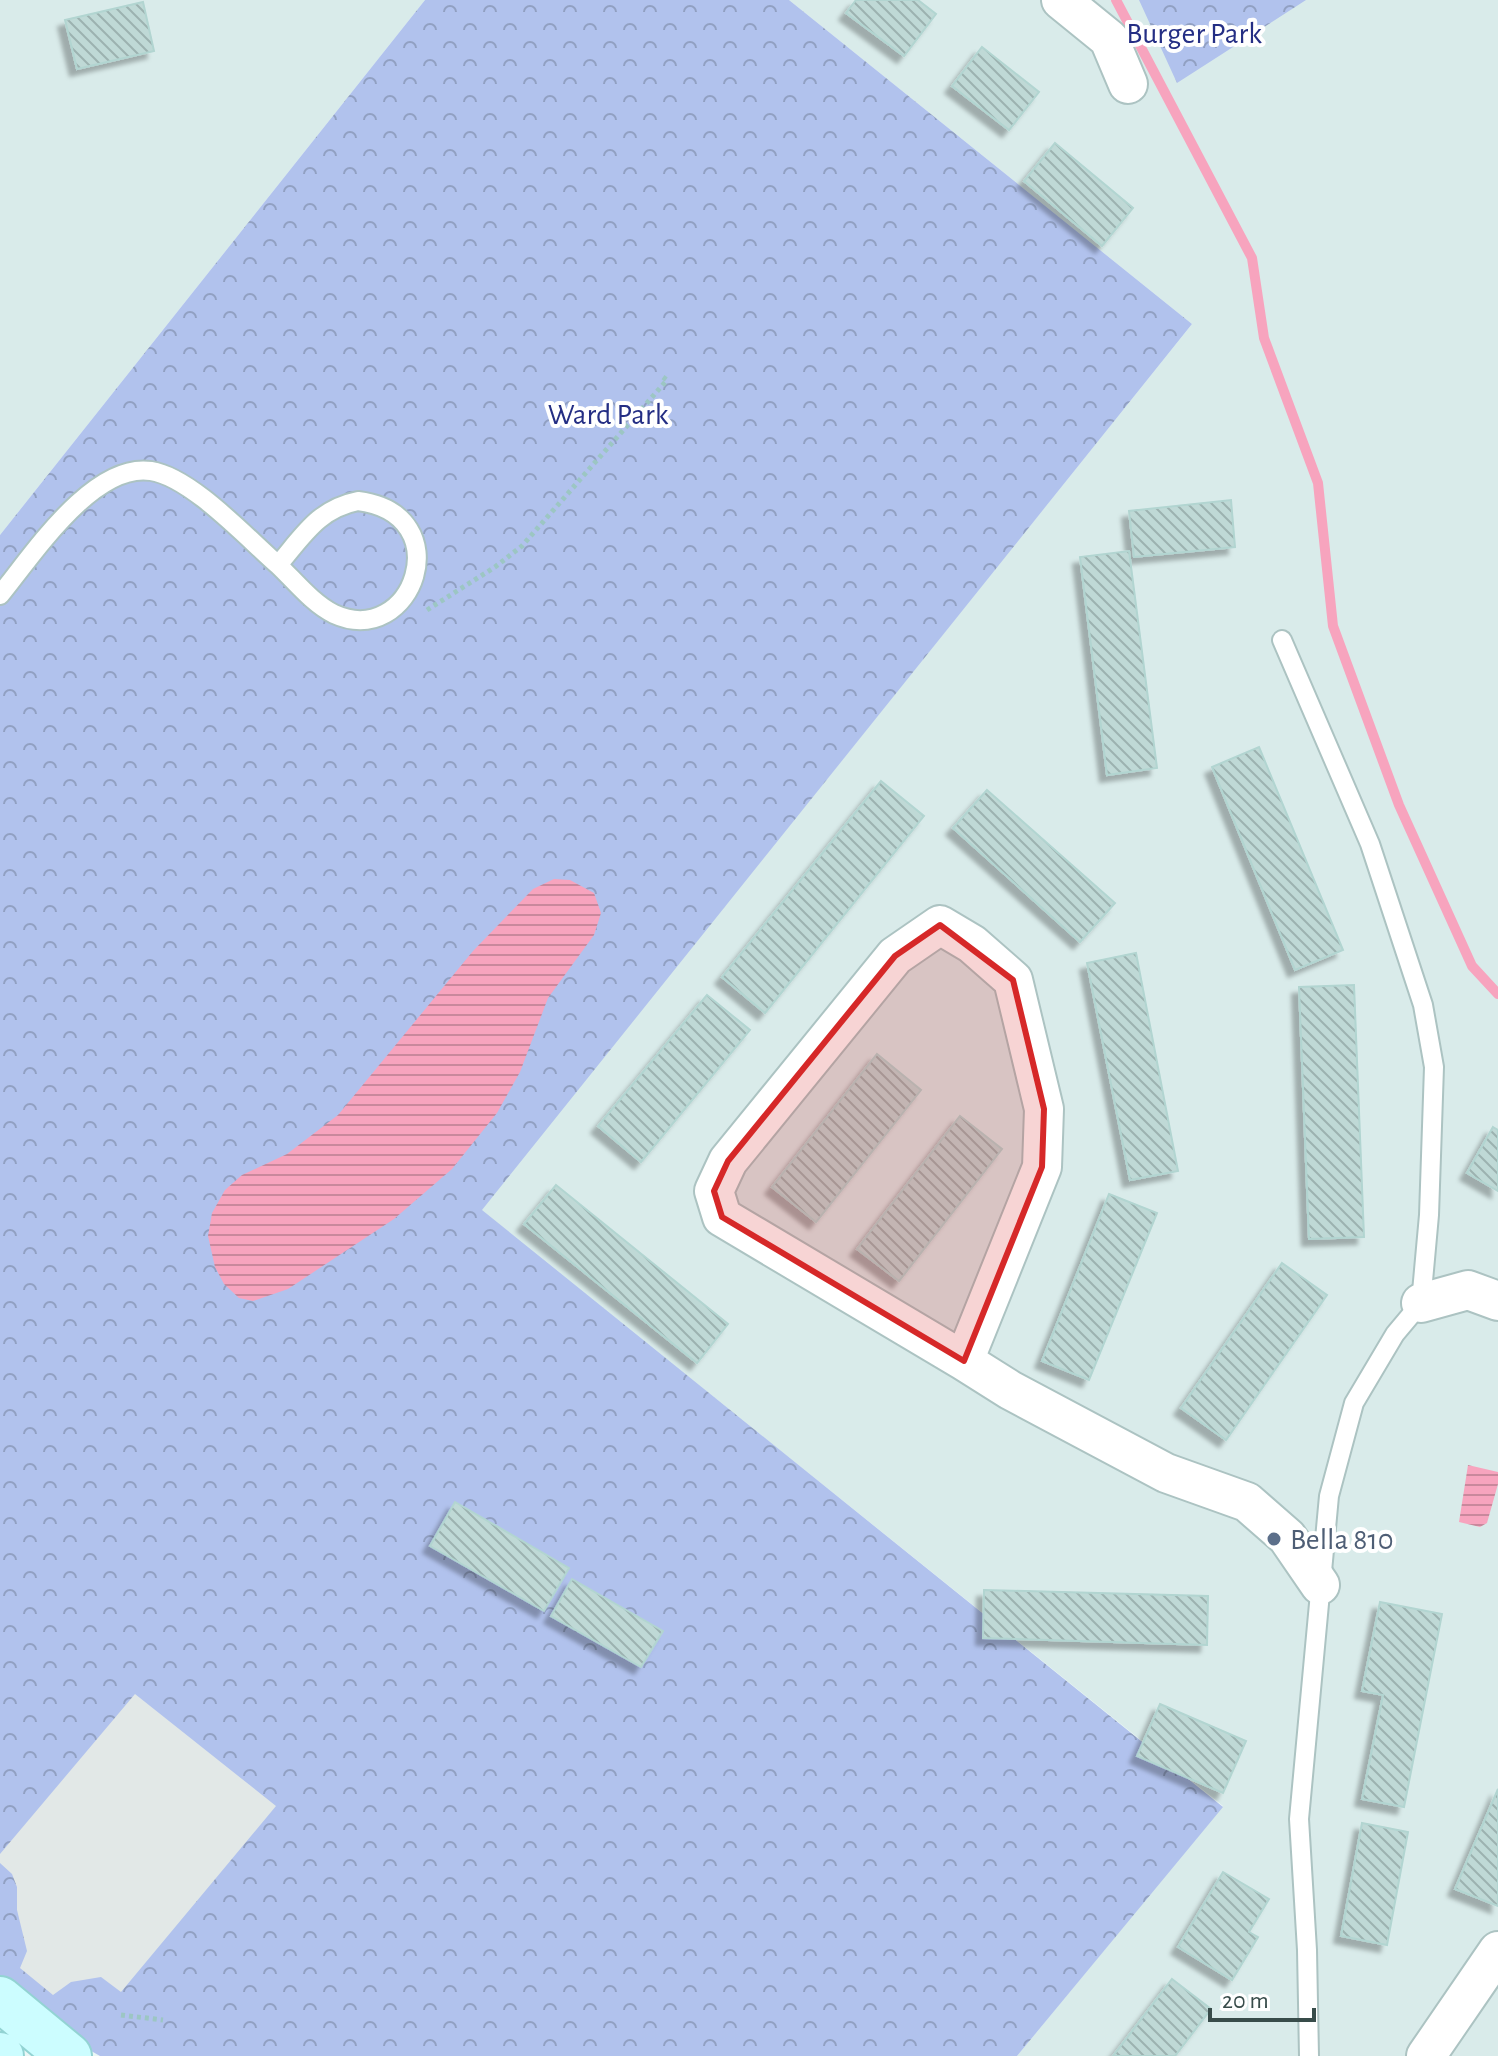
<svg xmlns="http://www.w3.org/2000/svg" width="1498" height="2056" viewBox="0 0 1498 2056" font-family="'Alegreya Sans',sans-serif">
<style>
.residential{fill:#d9ebea}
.park{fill:url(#park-crowns)}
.parking{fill:#e2e8e7}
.water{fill:url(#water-rules)}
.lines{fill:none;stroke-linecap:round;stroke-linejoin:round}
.stream{stroke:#f7a4be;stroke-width:10}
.building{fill:url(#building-back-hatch);stroke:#b2d5d1;stroke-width:2;filter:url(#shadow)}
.lane-casing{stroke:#acc3c2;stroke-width:22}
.street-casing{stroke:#acc3c2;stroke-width:42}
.secondary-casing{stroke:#93d3d3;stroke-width:48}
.path{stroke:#9cc6c3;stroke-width:5;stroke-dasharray:4 4;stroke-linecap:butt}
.lane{stroke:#fff;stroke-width:18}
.street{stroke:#fff;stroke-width:38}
.secondary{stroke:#ccfdff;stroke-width:44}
.marked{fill:#d62828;fill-opacity:0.2;stroke:#d62828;stroke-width:6;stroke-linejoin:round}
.service-dot{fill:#5c6f8a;stroke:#fff;stroke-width:3}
.labels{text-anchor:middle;stroke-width:8;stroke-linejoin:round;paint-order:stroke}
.park-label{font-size:30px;fill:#242e84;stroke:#fff}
.service-label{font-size:30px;fill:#4e5e75;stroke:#fff;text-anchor:start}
</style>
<defs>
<pattern id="park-crowns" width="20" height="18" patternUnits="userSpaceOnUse" patternTransform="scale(2)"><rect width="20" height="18" fill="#b1c2ed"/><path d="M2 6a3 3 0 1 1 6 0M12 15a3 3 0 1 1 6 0" fill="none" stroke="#91a0c2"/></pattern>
<pattern id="water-rules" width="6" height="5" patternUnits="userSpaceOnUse" patternTransform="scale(2)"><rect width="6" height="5" fill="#f7a4be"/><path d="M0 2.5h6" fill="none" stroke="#c9889c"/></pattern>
<pattern id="building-back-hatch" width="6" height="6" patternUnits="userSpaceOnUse" patternTransform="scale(2)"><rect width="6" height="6" fill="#bfd9d6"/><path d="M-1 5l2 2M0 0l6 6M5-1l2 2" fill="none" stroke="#9cb2b0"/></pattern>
<filter id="shadow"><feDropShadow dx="-7" dy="7" stdDeviation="2" flood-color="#0004"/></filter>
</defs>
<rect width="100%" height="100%" fill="#ebf7f6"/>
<!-- residential -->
<path class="residential" d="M0,0H425L0,535Z
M789,0H1498V2056H1017L1223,1806L481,1210L1192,324Z"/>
<!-- park -->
<path class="park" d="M425,0H789L1192,324L482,1210L1223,1807L1017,2056H100L0,1999V535Z
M1139,0H1306L1177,83Z"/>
<!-- parking -->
<path class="parking" d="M135,1694L276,1806L121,1992L101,1977L71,1982L53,1995L20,1968L27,1951L17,1910V1887L12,1874L0,1863V1854Z"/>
<!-- water -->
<path class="water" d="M554,879L570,880L594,893L601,913L594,935L548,998L520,1072L497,1113L452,1169L394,1219L288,1289L253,1301L239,1298L224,1284L215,1267L208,1236L212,1213L225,1190L242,1175L287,1154L338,1115L473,951L533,889Z
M1468,1465L1498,1472V1484L1487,1523L1480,1527L1459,1522Z"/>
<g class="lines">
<!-- stream -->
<path class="stream" d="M1116,0L1252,258L1264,338L1318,483L1333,626L1399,805L1472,966L1498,994"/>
</g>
<!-- building -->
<path class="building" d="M856,0H918L936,14L904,56L846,13Z
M143,2L154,51L77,69L65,20Z
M982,47L1039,92L1009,130L952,86Z
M1055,143L1133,208L1102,246L1024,181Z
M1231,500L1235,547L1134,557L1129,511Z
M1129,551L1157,768L1107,775L1080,557Z
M1259,747L1343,950L1295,970L1212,767Z
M881,781L924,816L765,1013L722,977Z
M987,790L1115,903L1080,942L953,828Z
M1136,953L1178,1171L1130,1180L1087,963Z
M1354,985L1364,1237L1309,1239L1299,987Z
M707,995L750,1030L641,1162L598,1126Z
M877,1054L921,1090L816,1222L772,1187Z
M960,1116L1002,1149L899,1281L857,1249Z
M1493,1127L1498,1130V1191L1467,1173Z
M556,1185L728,1324L697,1363L524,1224Z
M1109,1194L1157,1213L1089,1380L1042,1361Z
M1282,1263L1327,1295L1226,1440L1181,1408Z
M455,1502L569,1568L544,1611L430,1546Z
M572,1579L663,1631L641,1667L551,1616Z
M984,1590L1208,1596L1207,1645L983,1638Z
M1380,1602L1442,1614L1404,1807L1362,1799L1383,1695L1362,1691Z
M1160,1704L1246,1741L1223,1793L1137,1756Z
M1498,1789V1906L1455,1889Z
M1362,1823L1408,1832L1387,1945L1341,1936Z
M1223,1872L1269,1899L1249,1932L1258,1937L1232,1980L1178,1947Z
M1172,1979L1211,2009L1175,2056H1113Z"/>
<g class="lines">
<defs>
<path id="lane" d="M358,501C461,514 413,650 334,614C313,604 295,581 278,565C303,536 318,509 358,501Z
M0,595C32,556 93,462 151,471C191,477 247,538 278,565
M1282,640L1370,844L1423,1005L1434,1067L1429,1215L1421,1303L1395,1334L1354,1403L1329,1496L1299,1819L1307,1950L1309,2056"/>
<path id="street" d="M1061,0L1109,39L1128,84
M940,925L972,944L1013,980L1044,1109L1042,1167L964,1361L722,1217L714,1191L728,1161L895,956Z
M1421,1303L1468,1290L1498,1301
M964,1361L1010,1390L1166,1473L1247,1502L1287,1537L1320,1585
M1426,2056L1498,1951"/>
<path id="secondary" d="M0,1999L69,2056
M0,2055L1,2056"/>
</defs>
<!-- lane casing -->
<use href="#lane" class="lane-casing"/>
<!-- street casing -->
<use href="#street" class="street-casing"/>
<!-- secondary casing -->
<use href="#secondary" class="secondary-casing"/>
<!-- path -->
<path class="path" d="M427,610L495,567L522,546L667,380L660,375
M121,2015L163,2020"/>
<!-- lane -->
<use href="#lane" class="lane"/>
<!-- street -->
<use href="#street" class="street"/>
<!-- secondary -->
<use href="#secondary" class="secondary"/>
</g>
<!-- marked area -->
<path class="marked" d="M940,925L1013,980L1044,1109L1042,1167L964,1361L722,1217L714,1191L728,1161L895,956Z"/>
<!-- markers -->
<circle class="service-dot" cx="1274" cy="1539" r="8"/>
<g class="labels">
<!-- park labels -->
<g class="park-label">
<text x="1194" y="43">Burger Park</text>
<text x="608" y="424">Ward Park</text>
</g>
<!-- service labels -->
<g class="service-label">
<text x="1290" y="1549">Bella 810</text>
</g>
</g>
<!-- scale -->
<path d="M1210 2008v12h104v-12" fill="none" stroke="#384c4a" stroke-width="4"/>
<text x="1222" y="2008" font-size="24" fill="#384c4a" stroke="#ffffff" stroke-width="6" paint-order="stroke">20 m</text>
</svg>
